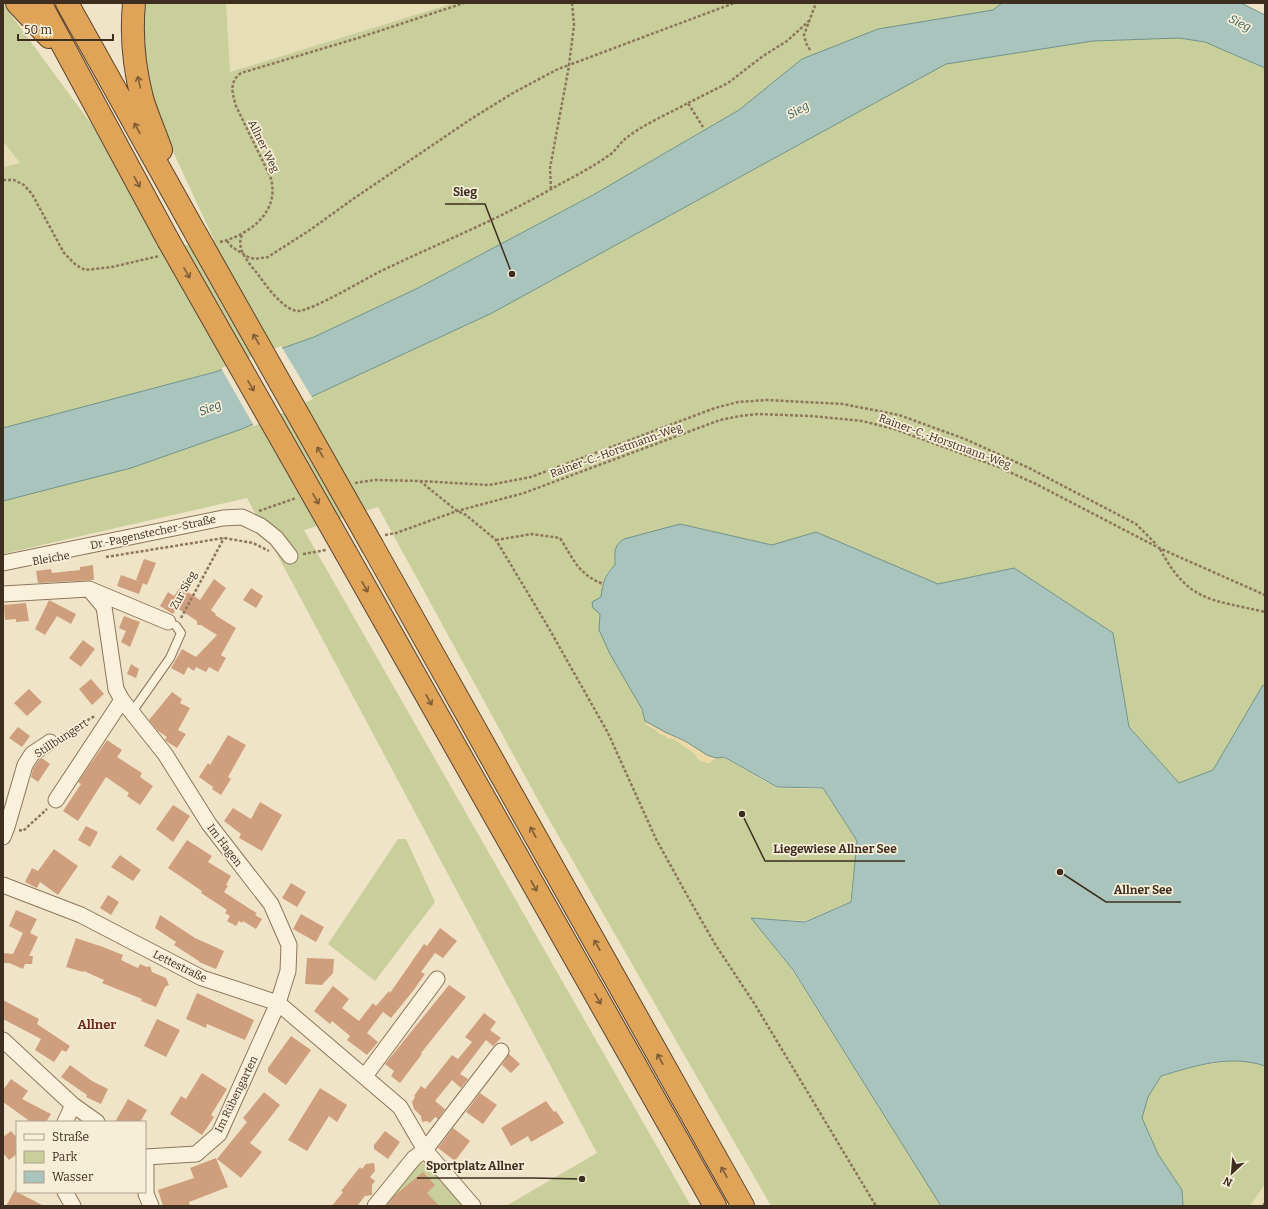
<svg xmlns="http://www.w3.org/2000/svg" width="1268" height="1209" viewBox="0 0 1268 1209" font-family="Bitter,serif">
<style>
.farmland{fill:#e6deb5}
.green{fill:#c9cf9b}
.sand{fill:#ecd9a5}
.water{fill:#a9c4bc;stroke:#6f938a}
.pier{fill:#f0e4c8}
.building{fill:#cf9f7d}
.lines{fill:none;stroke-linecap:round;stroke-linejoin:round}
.lane-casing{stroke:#8d765c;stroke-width:10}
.street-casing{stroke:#8d765c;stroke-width:17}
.highway-casing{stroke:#5b4430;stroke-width:24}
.path{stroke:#8d765c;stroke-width:2.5;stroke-dasharray:3 2;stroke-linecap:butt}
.lane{stroke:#faf1dc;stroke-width:8}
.street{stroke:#faf1dc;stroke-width:15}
.highway{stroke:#e0a458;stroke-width:22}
.highway-bridge-casing{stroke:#5b4430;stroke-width:24;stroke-linecap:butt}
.highway-bridge{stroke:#e0a458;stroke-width:22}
.oneway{stroke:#7e5d36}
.labels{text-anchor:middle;stroke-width:3.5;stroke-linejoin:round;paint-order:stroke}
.street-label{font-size:11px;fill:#3d2e20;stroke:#f7eed8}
.water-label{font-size:12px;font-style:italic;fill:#2f5d5a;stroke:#f7eed8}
.quarter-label{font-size:13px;font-weight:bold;fill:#6b2e1e;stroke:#f7eed8}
.leader{fill:none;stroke:#3d2e20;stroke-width:1.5}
.callout-dot{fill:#3d2e20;stroke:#f7eed8;stroke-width:1.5}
.callout-label{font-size:12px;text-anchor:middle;font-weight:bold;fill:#3d2e20;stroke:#f7eed8;stroke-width:3.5;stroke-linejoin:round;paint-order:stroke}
</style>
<rect width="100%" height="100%" fill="#f0e4c8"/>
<!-- farmland -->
<path class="farmland" d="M226,3H454L230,72Z
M3,141L21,163L3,167Z
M1265,1184V1206H1250Z"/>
<!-- green -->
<path class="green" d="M145,3H226L230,72L454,3H1002L994,10L802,59L739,110L593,195L418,288L314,337L215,372L3,428V167L20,163L3,141V4L92,125L162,250L214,240L163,130L140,68L142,19Z
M1158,38H1179L1205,42L1265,68V686L1263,685L1213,770L1179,783L1129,727L1113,633L1014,568L938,584L816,532L772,545L680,524L624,539C613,546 615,553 615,565L607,573L603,584L601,598L594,608L600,614L599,630L610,654L642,709L647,725L666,736L667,738L674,739L694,753L699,760L709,763L716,758H724L777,788L823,789L857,842L850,902L805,921L751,918L792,970L941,1206H771L543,809L378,507L304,530L691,1206H506L597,1153L247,498L3,554V501L131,468L242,429L492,313L946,64L1093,41Z
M398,839H406L435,902L375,981L328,944Z
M1231,1061L1254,1062L1265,1066V1184L1250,1206H1183L1182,1190L1158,1154L1142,1118L1148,1097L1161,1076L1197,1066Z
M424,1163L430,1164L466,1206H381L418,1164Z"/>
<!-- sand -->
<path class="sand" d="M645,721L716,758L709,763L704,762L699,760L694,753L674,739L667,738L666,736L659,734C656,728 648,727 645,721Z"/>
<!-- water -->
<path class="water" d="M1002,3H1241L1265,15V68L1205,42L1179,38L1093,41L946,64L492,313L242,429L131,468L3,501V428L215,372L314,337L418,288L593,195L739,110L802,59L878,29L993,10Z
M680,524L772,545L816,532L938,584L1014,568L1113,633L1129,727L1179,783L1213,770L1263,685L1265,686V1066C1231,1054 1194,1066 1161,1076L1148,1097L1142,1118L1158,1154L1182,1190L1183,1206H941L793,970L751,918L805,922L851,902L857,841L823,788L777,787L724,757L716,758L707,755L685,741L667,733L645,721L642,709L610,654L599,630L600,614L593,608L592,602L601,597C603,583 604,576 615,565C615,553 613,546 624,539Z"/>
<!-- pier -->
<path class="pier" d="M281,346L313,399L254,426L221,368Z"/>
<!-- building -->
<path class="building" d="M144,559L156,563L147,585L136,580Z
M93,565L94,580L38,583L36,571L51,569L52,573L80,570V567Z
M121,575L143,583L139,594L117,586Z
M214,579L226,588L211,610L216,614L215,615L236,628L221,655L226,658L218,672L209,667L206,672L196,667L194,671L188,667L184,675L171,668L182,649L196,657L217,635L201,625H197V621L177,608L173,614L160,606L168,592L174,596L180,587L200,600Z
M251,588L263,596L256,608L243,600Z
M49,600L76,614L71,624L57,616L45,635L35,629Z
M26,603L29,621L16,622V619L5,620L4,605Z
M124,616L140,622L130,647L121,642L126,631L119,628Z
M83,640L95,649L81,667L69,658Z
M131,664L139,669L136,678L127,674Z
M91,679L104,694L92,705L79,689Z
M29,689L42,702L27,716L14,703Z
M172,692L182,699L180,703L190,708L178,730L186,734L177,748L166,741L165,739L167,737L158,731L149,720Z
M18,727L30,736L22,747L9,738Z
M228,735L246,745L228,777L231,779L221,795L212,789L213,787L199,777L208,763L210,765Z
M107,740L122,750L117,757L142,773L140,777L153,786L140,805L127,796L129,793L106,777L78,821L63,811L81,784L78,782Z
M42,758L50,764L38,782L31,777L33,769L39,760Z
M260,802L282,815L262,851L239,838L241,834L224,821L233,808L251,819Z
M173,805L190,816L173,842L156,829Z
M86,826L98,832L90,847L78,840Z
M187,840L212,856L208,862L231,876L226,885L228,886L224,892L250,909L257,913L255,915L262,919L256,929L243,921L242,923L239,921L236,926L227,921L230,916L225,913L227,910L201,893L202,891L168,868Z
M54,849L78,866L58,895L40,882L37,888L25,882L32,868L38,871Z
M120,855L141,870L133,881L111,867Z
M291,883L306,892L297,907L282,898Z
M108,895L119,902L111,915L100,908Z
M16,910L37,919L30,933L38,937L29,956H33L32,964H25L23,969L9,963H3V953L13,954L23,933L9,926Z
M301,914L324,927L316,942L293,929Z
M160,915L195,938L224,951L216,969L199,962V961L174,945L176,942L155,928Z
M440,928L457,941L443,958L435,953L421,972L425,974L413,991L391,1018L383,1012L367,1033L378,1042L367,1055L347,1040L350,1036L332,1021L330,1024L314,1011L333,986L349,999L342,1008L359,1021L373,1003L376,1006L389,991L390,993L424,944L427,946Z
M76,938L103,947L123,955L121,960L138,968L140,964L147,967L150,966L152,972L166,978L169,985L165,987L156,1007L141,1001L142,999L102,983L104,980L84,971L83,972L66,967Z
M307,958L334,959L333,973L322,985L305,984Z
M449,985L466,997L421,1053L422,1054L400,1083L391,1076L394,1071L385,1064Z
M197,993L254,1020L245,1040L207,1024L206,1028L186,1019Z
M3,1000L39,1019L37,1024L70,1046L66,1052L62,1050L54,1062L35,1050L41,1039L3,1019Z
M484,1013L496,1022L490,1030L501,1038L493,1046L486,1040L460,1074L468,1079L461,1088L452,1080L435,1101L445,1109L438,1119L435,1117L430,1123L427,1121L422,1122L421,1116L414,1109L412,1102L415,1097L414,1096L421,1086L425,1089L452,1055L458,1059L472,1042L465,1037Z
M157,1019L180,1030L166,1057L144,1046Z
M291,1036L311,1050L286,1085L268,1072V1068Z
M509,1054L520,1064L511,1073L502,1065Z
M70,1065L92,1081L108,1089L101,1104L86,1097L87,1095L61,1077Z
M202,1073L227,1089L211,1115L214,1117L202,1135L170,1114L181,1096L186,1099Z
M11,1079L28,1091L22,1099L51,1114L46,1122H31L3,1102V1090Z
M320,1088L347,1105L337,1122L329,1116L307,1151L288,1140Z
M264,1092L280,1105L250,1143L262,1152L241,1178L217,1159L247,1122L243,1118Z
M480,1093L497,1105L483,1124L466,1112Z
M128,1099L147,1110L140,1122H115Z
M546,1101L554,1112L556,1111L564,1123L531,1142L528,1136L511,1146L501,1128Z
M453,1128L470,1141L455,1161L438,1148Z
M11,1131L17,1138V1154L9,1160L3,1153V1137Z
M385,1131L400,1142L388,1159L374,1149V1145Z
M216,1158L228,1187L189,1202L190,1206H163L158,1190L194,1178L190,1168Z
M374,1163L375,1171L370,1177L375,1181L372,1185V1195L365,1196L357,1206H332L343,1192L341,1191L360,1167L362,1169L366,1164Z
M423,1172L435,1185L427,1193L439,1206H387L394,1196Z
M15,1190L17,1192L44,1206H6Z"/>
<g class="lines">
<defs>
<path id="lane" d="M132,712L170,658L181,633L176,626"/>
<path id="street" d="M3,563L223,518L242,517L261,526L276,538L290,556
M89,589L104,607L116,689L122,700L165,754L209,824L271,904L289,945L288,971L278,1003L219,1134L196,1154L145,1157
M3,594L89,589L168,622
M56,800L122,700
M3,837L7,827L25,765L32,754L50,742
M3,885L81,915L202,978L278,1003L400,1107L425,1150L473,1206
M3,1040L73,1105L97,1122
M365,1076L437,979
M65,1122L73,1105
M146,1157V1194L151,1206
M65,1192L73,1206
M375,1206L414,1158L425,1150L501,1051"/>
<path id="highway" d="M17,3L49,37
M40,3L168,240
M67,3L196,234
M134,3C131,35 134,67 142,98C147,115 155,133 161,150
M373,547L743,1206
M346,553L715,1206"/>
</defs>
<!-- lane casing -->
<use href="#lane" class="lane-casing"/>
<!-- street casing -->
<use href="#street" class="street-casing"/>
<!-- highway casing -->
<use href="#highway" class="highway-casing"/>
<!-- path -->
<path class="path" d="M572,3L574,25L569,65L734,3
M810,50L806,43L804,35L816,3
M688,103L728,83L763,56L787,41L810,20
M3,180H14L24,185L32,194L64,253L76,265L85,270L112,267L159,256
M551,189L550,168L569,66
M242,235C235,250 251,265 260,277C267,287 283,309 297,311C310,312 365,279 379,272C437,244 497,220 553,188C571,178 591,168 608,156C615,152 619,144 625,139C642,125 668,114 688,103L703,127
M227,241L232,247L248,257L255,259L268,257L310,230L353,199L471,119L513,93L558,69L569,65
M220,242C246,236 277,215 272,184C272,180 270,176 268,172L236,106C232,92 229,82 241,73L358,38L464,3
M420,481L457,511L466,515L496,540L547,625L608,733L656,839L688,897L715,944L754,1003L876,1206
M355,483L375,480L420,481L489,485L531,477L715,408L738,402L767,400L843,404L899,415L965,439L1029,468L1136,524L1157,545
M259,511L296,498
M385,535L396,533L457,511L524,493L720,420L740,416L758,414L811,416L862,421L894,429L996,466L1036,484L1159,548L1265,595
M496,540L532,534L560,538C574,560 578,574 603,584
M1160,549C1189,603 1211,599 1265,612
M303,554L326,550
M106,557L224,538L253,543L269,551
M181,618L224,538
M61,735L95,716
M19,830L23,831L47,809
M1263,1206L1265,1203"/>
<!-- lane -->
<use href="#lane" class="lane"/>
<!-- street -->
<use href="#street" class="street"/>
<!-- highway -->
<use href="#highway" class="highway"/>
<defs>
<path id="highway-bridge" d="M196,234L373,547
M168,240L346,553"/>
</defs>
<!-- highway-bridge casing -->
<use href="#highway-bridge" class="highway-bridge-casing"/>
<!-- highway-bridge -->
<use href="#highway-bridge" class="highway-bridge"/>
</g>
<!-- one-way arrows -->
<defs><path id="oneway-shaft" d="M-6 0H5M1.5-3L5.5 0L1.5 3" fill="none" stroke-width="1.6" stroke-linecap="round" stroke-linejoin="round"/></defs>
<g class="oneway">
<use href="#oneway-shaft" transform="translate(139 82) rotate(-103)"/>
<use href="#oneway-shaft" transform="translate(137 128) rotate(-119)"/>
<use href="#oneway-shaft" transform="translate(137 182) rotate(62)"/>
<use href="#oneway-shaft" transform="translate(187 273) rotate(60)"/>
<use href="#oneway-shaft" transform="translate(256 339) rotate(-120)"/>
<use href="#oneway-shaft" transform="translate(251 386) rotate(60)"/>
<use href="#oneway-shaft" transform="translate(320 452) rotate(-120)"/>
<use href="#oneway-shaft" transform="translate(316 499) rotate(60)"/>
<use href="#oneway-shaft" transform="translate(365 587) rotate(61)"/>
<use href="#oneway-shaft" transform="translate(429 700) rotate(61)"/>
<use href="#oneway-shaft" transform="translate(533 832) rotate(-119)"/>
<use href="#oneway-shaft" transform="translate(534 886) rotate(61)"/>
<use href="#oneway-shaft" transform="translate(597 945) rotate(-119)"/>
<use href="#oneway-shaft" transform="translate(598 999) rotate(61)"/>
<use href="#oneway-shaft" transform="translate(660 1059) rotate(-119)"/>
<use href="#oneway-shaft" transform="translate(724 1172) rotate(-119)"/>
</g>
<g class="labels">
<!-- street labels -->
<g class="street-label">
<text transform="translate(264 146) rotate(64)" y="4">Allner Weg</text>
<text transform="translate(945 441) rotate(20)" y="4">Rainer-C.-Horstmann-Weg</text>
<text transform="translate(616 450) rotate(-20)" y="4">Rainer-C.-Horstmann-Weg</text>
<text transform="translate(153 532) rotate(-12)" y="4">Dr.-Pagenstecher-Straße</text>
<text transform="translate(51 558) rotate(-10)" y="4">Bleiche</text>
<text transform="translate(183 590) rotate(-61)" y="4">Zur Sieg</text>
<text transform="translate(61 738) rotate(-33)" y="4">Stillbungert</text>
<text transform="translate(225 845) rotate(53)" y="4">Im Hagen</text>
<text transform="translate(180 966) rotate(26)" y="4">Lettestraße</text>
<text transform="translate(236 1094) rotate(-64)" y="4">Im Rübengarten</text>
</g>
<!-- water labels -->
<g class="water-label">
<text transform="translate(1240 23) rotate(26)" y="4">Sieg</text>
<text transform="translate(798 110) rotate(-30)" y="4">Sieg</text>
<text transform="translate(210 408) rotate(-22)" y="4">Sieg</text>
</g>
<!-- quarter labels -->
<g class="quarter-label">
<text x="97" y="1029">Allner</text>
</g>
</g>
<!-- callouts -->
<path class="leader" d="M512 274L485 204H445M742 814L765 861H905M1060 872L1106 902H1181M582 1179L532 1178H417"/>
<g class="callout-dot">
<circle cx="512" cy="274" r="4"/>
<circle cx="742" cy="814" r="4"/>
<circle cx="1060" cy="872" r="4"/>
<circle cx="582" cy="1179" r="4"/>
</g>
<g class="callout-label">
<text x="465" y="196">Sieg</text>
<text x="835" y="853">Liegewiese Allner See</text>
<text x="1143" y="894">Allner See</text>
<text x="475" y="1170">Sportplatz Allner</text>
</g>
<!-- border -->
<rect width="1268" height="1209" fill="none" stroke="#3d2e20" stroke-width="8"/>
<!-- legend -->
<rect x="16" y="1121" width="130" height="72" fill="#f7eed8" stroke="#ada18e"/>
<rect x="24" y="1134" width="20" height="6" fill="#faf1dc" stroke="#ada18e"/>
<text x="52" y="1141" font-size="12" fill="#3d2e20">Straße</text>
<rect x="24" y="1151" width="20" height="12" fill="#c9cf9b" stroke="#ada18e"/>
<text x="52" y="1161" font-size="12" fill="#3d2e20">Park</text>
<rect x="24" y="1171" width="20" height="12" fill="#a9c4bc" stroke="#ada18e"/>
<text x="52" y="1181" font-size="12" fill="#3d2e20">Wasser</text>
<!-- north arrow -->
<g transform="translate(1232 1173) rotate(206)" stroke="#f7eed8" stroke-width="3" paint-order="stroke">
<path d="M0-3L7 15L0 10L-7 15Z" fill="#3d2e20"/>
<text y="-6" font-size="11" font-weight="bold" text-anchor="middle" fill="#3d2e20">N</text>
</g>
<!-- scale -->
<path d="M18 34v6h95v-6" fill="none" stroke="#3d2e20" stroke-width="2"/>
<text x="24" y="34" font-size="12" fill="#3d2e20" stroke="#f7eed8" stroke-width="3" paint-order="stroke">50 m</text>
</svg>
